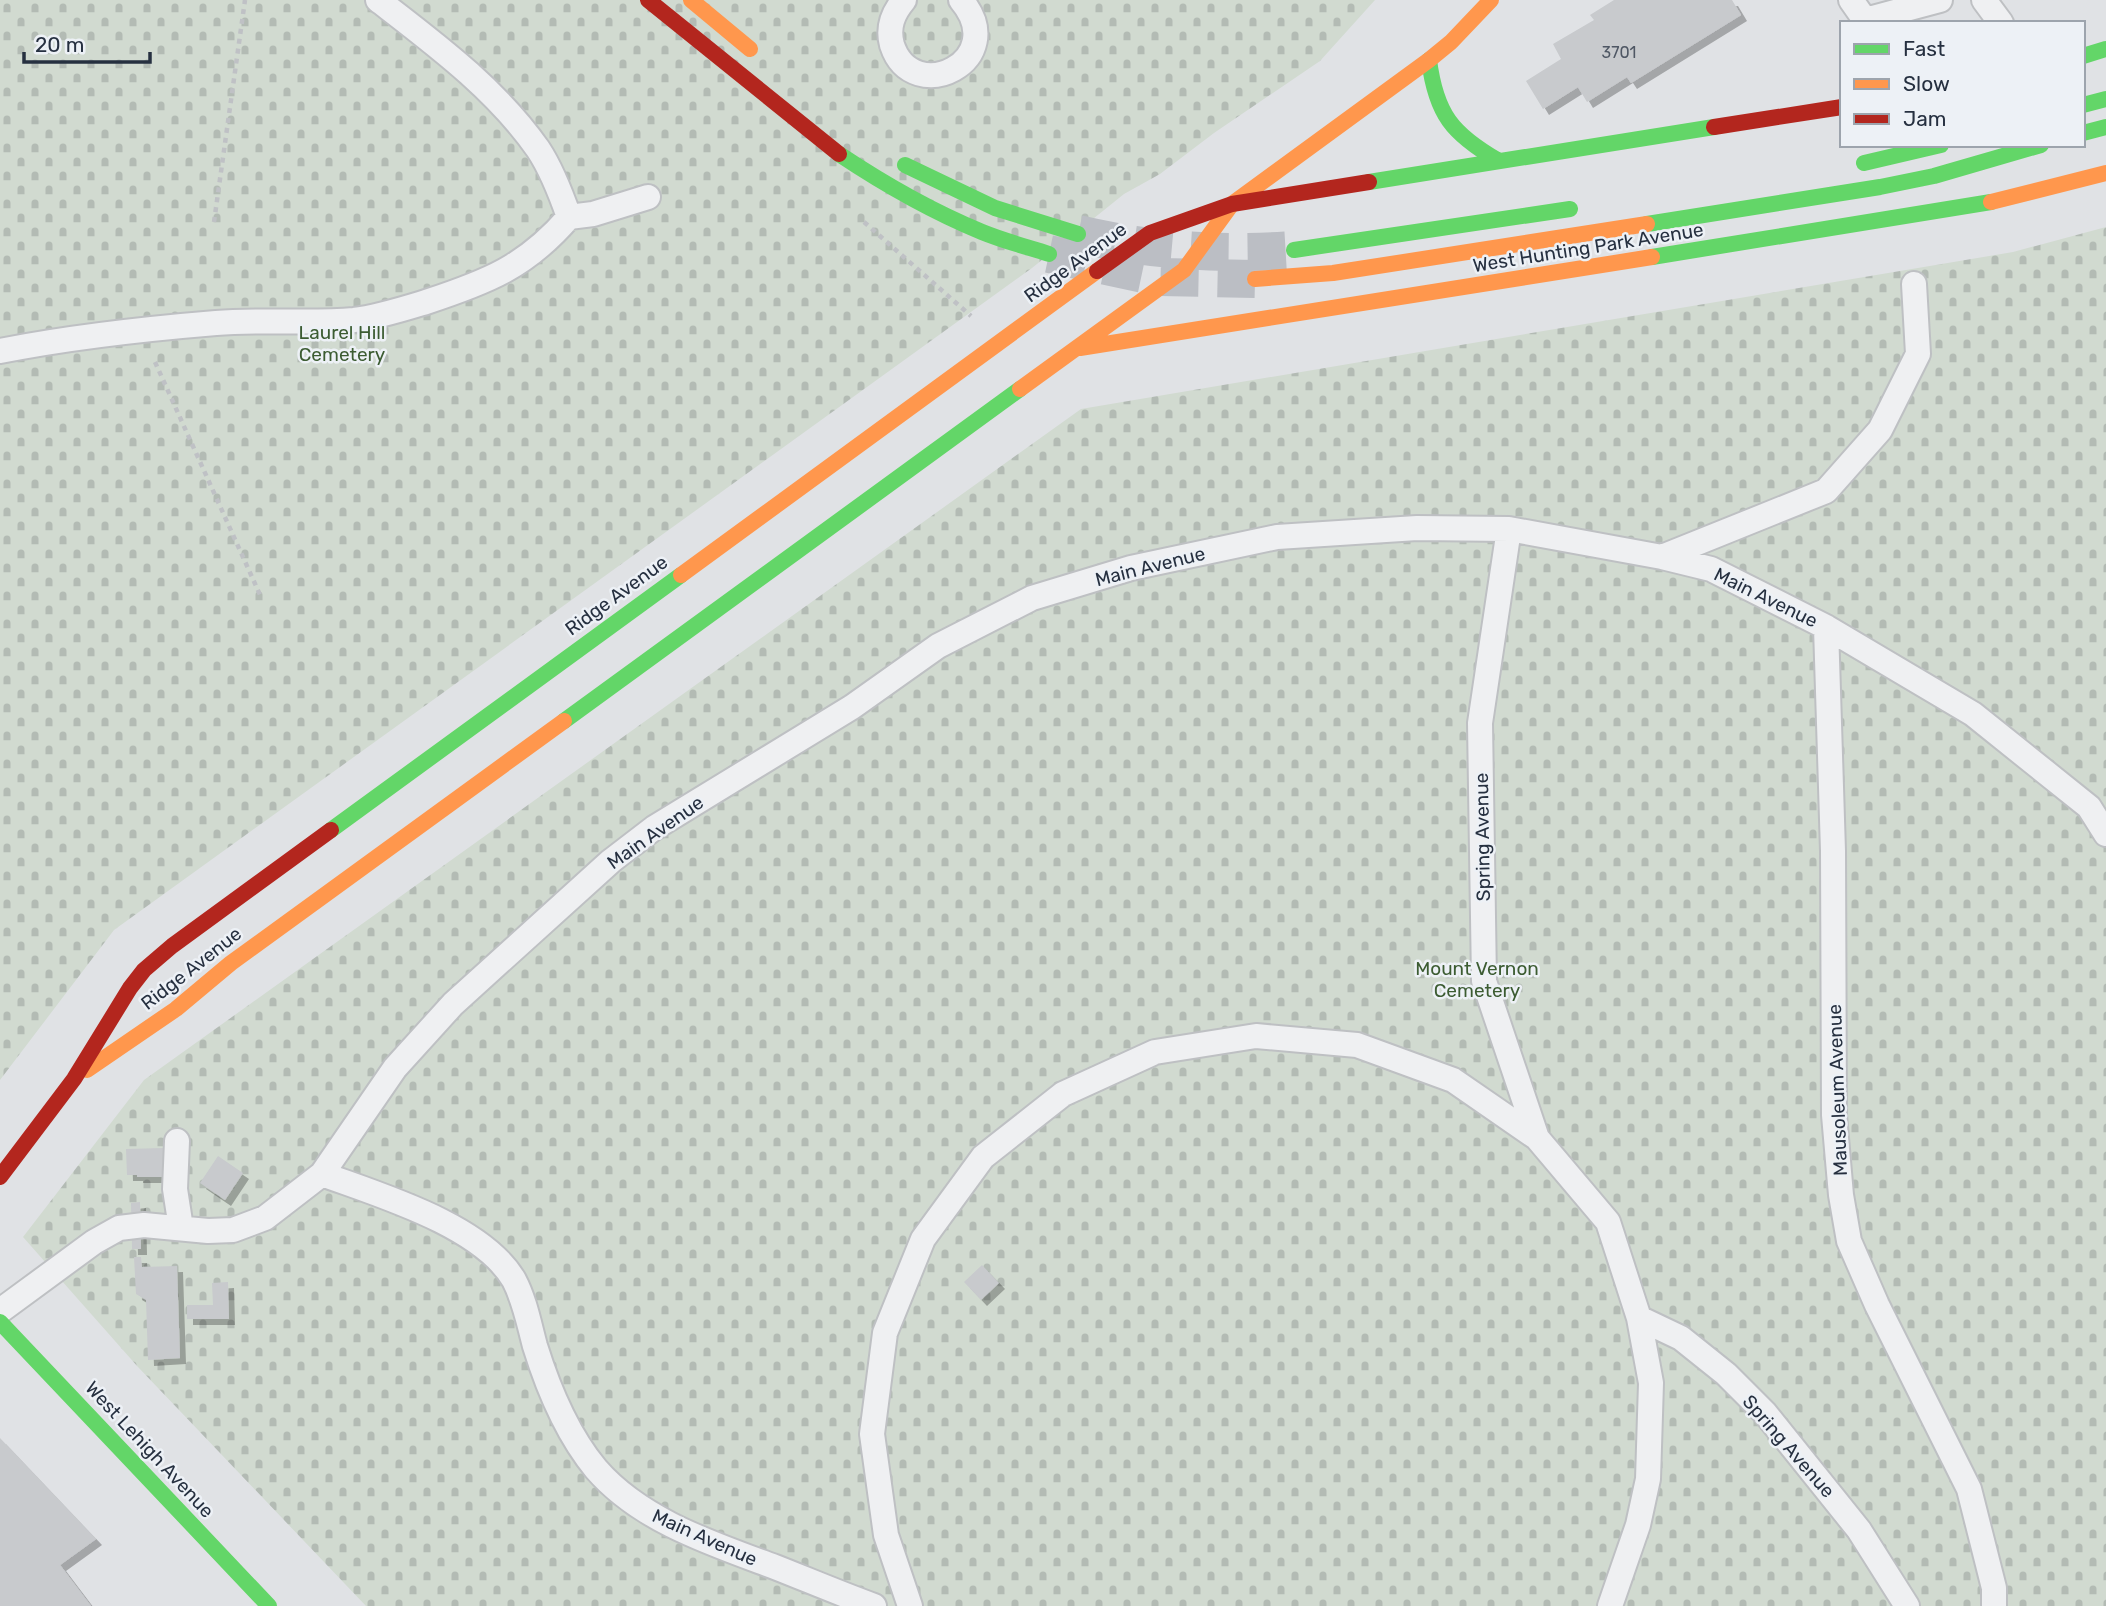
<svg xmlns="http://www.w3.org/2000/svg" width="2106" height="1606" viewBox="0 0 2106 1606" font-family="Rubik,sans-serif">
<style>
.cemetery{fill:url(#cemetery-stones)}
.building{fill:#c8cacd;filter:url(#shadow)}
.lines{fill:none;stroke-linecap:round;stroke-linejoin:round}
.secondary-tunnel{stroke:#bbbec4;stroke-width:38;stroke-dasharray:38 19;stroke-linecap:butt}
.lane-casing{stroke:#bec0c3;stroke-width:28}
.path{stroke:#bfc1c5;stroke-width:4.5;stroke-dasharray:5 5;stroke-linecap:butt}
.lane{stroke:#eff0f2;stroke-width:24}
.fast{stroke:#63d668;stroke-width:16}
.slow{stroke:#ff974d;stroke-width:16}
.jam{stroke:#b3261e;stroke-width:16}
.labels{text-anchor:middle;stroke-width:5;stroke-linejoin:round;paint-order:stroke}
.number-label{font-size:16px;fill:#4f5764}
.street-label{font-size:19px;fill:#263040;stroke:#edf1f6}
.park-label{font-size:19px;fill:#3c5c32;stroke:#edf1f6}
</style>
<defs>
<pattern id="cemetery-stones" width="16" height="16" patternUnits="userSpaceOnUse" patternTransform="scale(1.75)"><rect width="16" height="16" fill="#d1dad0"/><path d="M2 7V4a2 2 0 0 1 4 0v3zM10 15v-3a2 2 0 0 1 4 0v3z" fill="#b3bbb4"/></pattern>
<filter id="shadow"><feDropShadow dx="6" dy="6" stdDeviation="0" flood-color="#0004"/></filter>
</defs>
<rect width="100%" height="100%" fill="#e0e2e5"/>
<!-- cemetery -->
<path class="cemetery" d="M0,0H1375L1320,61L1214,133L1160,174L1124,194L1032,268L114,930L0,1080Z
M2106,227V1606H366L138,1367L23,1237L144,1080L1081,409L2013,252Z"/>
<!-- building -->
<path class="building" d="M1614,0H1732L1741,15L1631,83L1627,77L1587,102L1578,87L1543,109L1526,81L1561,59L1553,44L1594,20L1590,15Z
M163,1148L164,1177H137V1175H127L126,1149Z
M218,1156L243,1173L225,1200L200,1183Z
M140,1202L141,1249H132L131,1203Z
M134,1257H141L142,1267L177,1266L180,1358L148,1360L146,1300L136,1294Z
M982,1265L999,1283L981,1300L964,1282Z
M228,1282L229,1319H187V1305H213L212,1283Z
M0,1438L96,1539L60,1565L91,1606H0Z"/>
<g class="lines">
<!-- secondary-tunnel -->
<path class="secondary-tunnel" d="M1078,234C1150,251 1221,255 1294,250
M1049,254L1158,277L1255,279"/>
<defs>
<path id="lane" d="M904,0C893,13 887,27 892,45C913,109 1012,60 961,0
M1851,0L1865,20L1940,0
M1984,0L2001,23
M569,217L593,214L648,197
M0,351C71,337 143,329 216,323C262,319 308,324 354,320C378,317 403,309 426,302C487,282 526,267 569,217C561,194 552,170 538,149C496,89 435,44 378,0
M1509,529L1480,723L1484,981L1537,1138
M1662,557L1826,491L1880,430L1918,354L1914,284
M1826,627L1833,851L1834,1115L1841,1195L1849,1241L1877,1305L1969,1489L1994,1588V1606
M177,1141L175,1189L181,1228
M322,1174C379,1195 482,1225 514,1280C525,1301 529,1324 535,1346C548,1388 567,1434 596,1469C641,1521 713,1544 775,1567C808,1580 841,1594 874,1606
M0,1311L94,1242L119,1228L144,1225L208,1231L233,1230L265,1218L322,1174L395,1068L453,1004L611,861L654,828L852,707L938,646L1032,598L1131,568L1277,537L1417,528L1509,529L1662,557L1711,569L1826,627L1973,714L2089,807L2106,834
M1639,1318L1681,1338L1726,1374L1765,1413L1859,1530L1907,1606
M910,1606L886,1535L872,1434L885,1333L923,1239L983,1157L1063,1094L1155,1052L1256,1036L1357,1045L1453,1080L1537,1138L1608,1222L1639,1318L1651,1383L1648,1479L1638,1525L1610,1606"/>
</defs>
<!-- lane casing -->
<use href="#lane" class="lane-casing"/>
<!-- path -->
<path class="path" d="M214,222L245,0
M864,222L971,316
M155,362L261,597"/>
<!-- lane -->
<use href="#lane" class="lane"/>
<!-- fast -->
<path class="fast" d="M2083,56L2106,49
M1429,60C1436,114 1452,134 1499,161
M2083,105L2106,99
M2083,133L2106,127
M839,154C884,184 931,211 982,232C1004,241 1027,247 1049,254
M1864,163L1941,145
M905,165L995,208L1078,234
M1369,182L1714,127
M1647,224L1880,187L1934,176L2041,145
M1294,250L1570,209
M1652,257L1991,202
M564,721L1020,389
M331,830L681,575
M0,1322L269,1606"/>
<!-- slow -->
<path class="slow" d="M691,0L750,49
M1991,202L2106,173
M1232,204L1429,60L1451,42L1491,0
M1255,279L1333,273L1647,224
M1080,348L1652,257
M1020,389L1184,270L1232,204
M681,575L1097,271
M87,1070L176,1009L231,963L564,721"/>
<!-- jam -->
<path class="jam" d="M648,0L839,154
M1714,127L1842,107
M1097,271L1150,233L1232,204L1369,182
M0,1177L74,1079L130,988L144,970L172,946L331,830"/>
</g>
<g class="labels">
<!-- number labels -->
<g class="number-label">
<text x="1619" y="58">3701</text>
</g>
<!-- street labels -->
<g class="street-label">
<text transform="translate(1588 247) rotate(-9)" y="7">West Hunting Park Avenue</text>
<text transform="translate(1075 262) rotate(-36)" y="7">Ridge Avenue</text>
<text transform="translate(1150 566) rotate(-14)" y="7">Main Avenue</text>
<text transform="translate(616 595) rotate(-36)" y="7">Ridge Avenue</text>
<text transform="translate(1766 597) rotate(26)" y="7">Main Avenue</text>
<text transform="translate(655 832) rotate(-35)" y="7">Main Avenue</text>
<text transform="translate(1482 837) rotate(-91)" y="7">Spring Avenue</text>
<text transform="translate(191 968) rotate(-38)" y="7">Ridge Avenue</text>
<text transform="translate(1837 1090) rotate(-92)" y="7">Mausoleum Avenue</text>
<text transform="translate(1789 1446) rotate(49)" y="7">Spring Avenue</text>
<text transform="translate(150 1449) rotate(47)" y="7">West Lehigh Avenue</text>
<text transform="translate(705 1537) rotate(24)" y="7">Main Avenue</text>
</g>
<!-- park labels -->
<g class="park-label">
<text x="342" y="339">Laurel Hill<tspan x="342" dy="22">Cemetery</tspan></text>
<text x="1477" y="975">Mount Vernon<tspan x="1477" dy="22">Cemetery</tspan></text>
</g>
</g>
<!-- legend -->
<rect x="1840" y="21" width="245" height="126" fill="#edf1f6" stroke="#9da4ad" stroke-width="2"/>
<rect x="1854" y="44" width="35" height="10" fill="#63d668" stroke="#9da4ad" stroke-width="2"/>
<text x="1903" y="56" font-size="21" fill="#263040">Fast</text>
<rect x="1854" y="79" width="35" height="10" fill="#ff974d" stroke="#9da4ad" stroke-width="2"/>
<text x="1903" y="91" font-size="21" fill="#263040">Slow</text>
<rect x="1854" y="114" width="35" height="10" fill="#b3261e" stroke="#9da4ad" stroke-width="2"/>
<text x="1903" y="126" font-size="21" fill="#263040">Jam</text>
<!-- scale -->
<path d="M24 52v10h126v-10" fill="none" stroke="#263040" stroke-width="3.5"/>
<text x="35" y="52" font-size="21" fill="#263040" stroke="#edf1f6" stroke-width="5" paint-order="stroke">20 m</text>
</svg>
